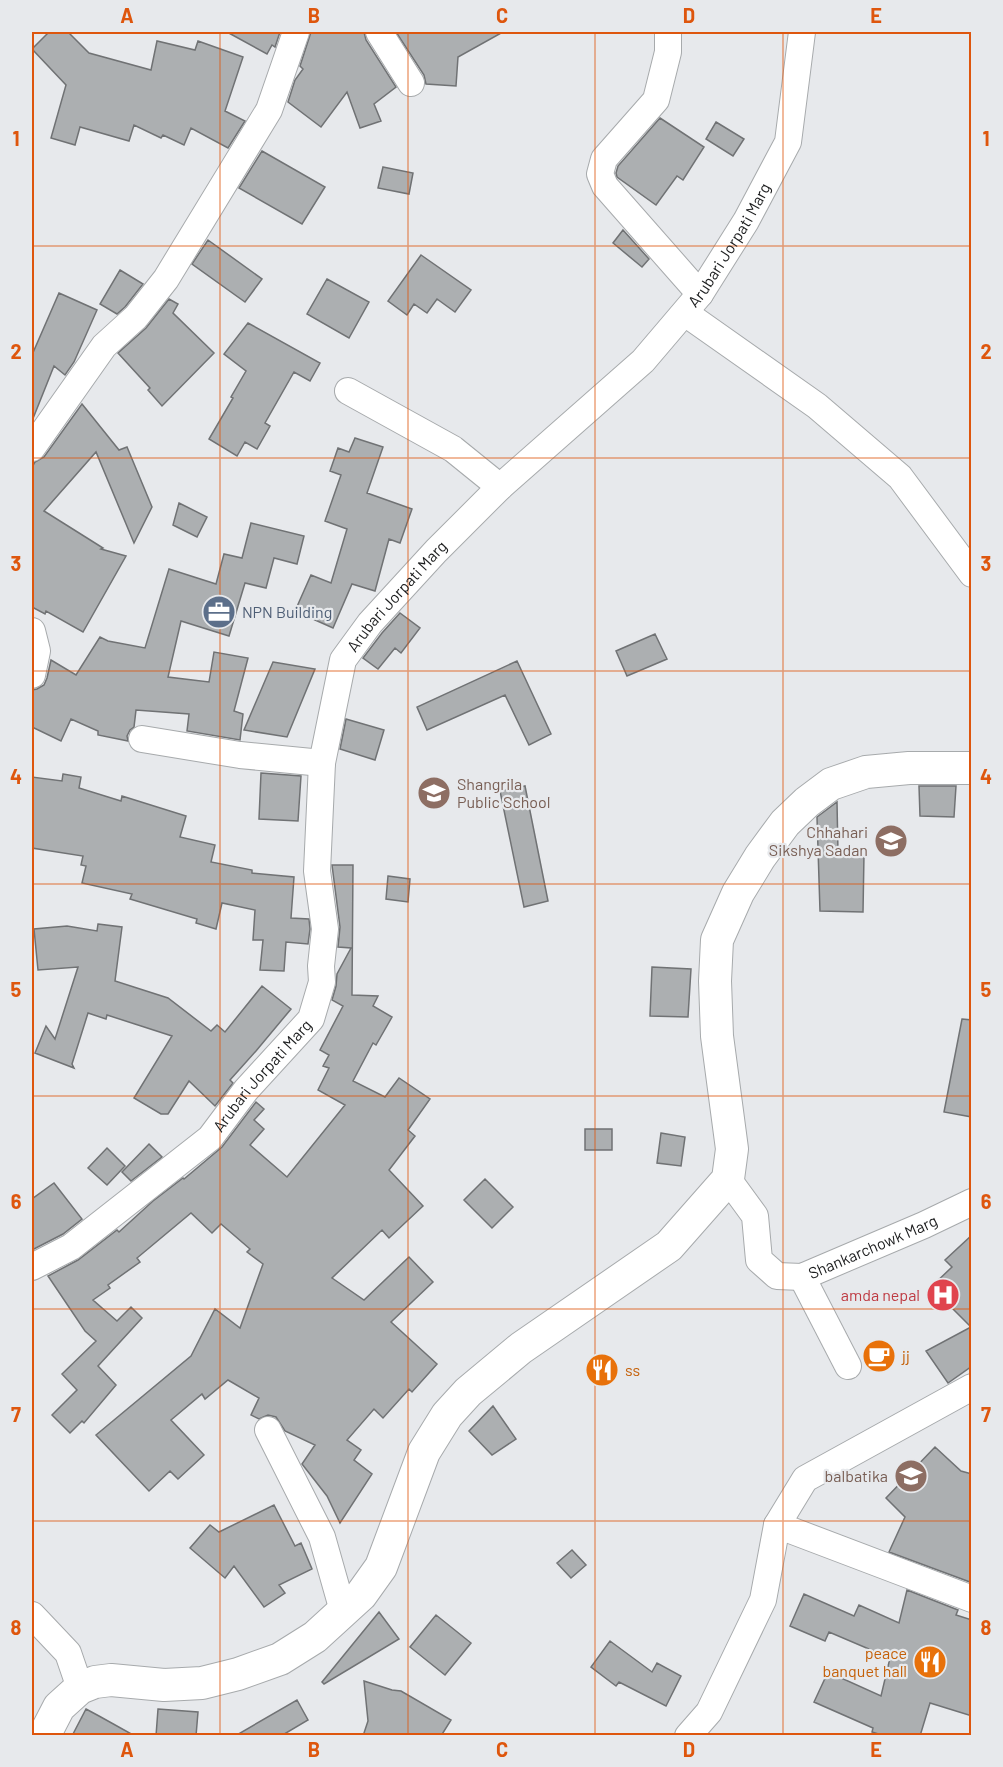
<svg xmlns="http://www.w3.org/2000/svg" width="1003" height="1767" viewBox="0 0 1003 1767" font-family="Barlow,sans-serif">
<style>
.building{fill:#acafb1;stroke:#707274;stroke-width:1.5}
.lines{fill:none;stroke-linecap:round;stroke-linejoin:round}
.minor-casing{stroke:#a7aaac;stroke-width:28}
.major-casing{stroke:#a7aaac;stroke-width:34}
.minor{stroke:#fff;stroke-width:26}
.major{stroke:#fff;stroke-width:32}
.grid{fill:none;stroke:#de560d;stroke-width:1.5;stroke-opacity:0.55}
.labels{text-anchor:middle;stroke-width:4.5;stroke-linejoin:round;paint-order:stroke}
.street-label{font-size:16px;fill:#1c1d1e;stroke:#e7e9ec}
.service-label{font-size:16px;fill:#4e5e75;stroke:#e7e9ec;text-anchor:start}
.education-label{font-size:16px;fill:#785e54;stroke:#e7e9ec;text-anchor:end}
.health-label{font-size:16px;fill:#be3a42;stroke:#e7e9ec;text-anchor:end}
.food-label{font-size:16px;fill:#c56008;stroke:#e7e9ec;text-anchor:start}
.neatline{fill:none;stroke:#de560d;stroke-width:2}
.grid-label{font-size:20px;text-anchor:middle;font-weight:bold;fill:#de560d}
</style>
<rect width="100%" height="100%" fill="#e7e9ec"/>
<!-- building -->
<path class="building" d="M49,32H68L89,53L151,70L157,41L195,50L198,41L243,57L225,111L245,121L228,148L191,128L184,145L163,135L161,138L134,125L129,141L80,127L75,145L51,138L66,85L32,49Z
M227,32H280L275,47L272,45L267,54Z
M311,32H364L366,40L396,87L374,104L381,121L360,128L347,92L321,127L288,102L295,80L303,69L300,66Z
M396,32H503L458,57L456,86L426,84L424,75Z
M660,118L704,147L683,180L677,176L656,205L617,177L616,173L618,166Z
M716,122L744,139L733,156L706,139Z
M262,151L325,187L302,224L239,188Z
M383,167L413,173L409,194L378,188Z
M623,230L649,259L642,267L613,243Z
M208,240L262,279L245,302L192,264Z
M421,255L471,290L455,312L437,299L427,313L414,304L407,315L388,301Z
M120,270L143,284L125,307L117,314L100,304Z
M327,279L369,302L349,338L307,314Z
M59,293L97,310L74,362L65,375L54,366L32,421V355Z
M169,299L178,304L173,313L214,353L162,406L148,390L150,388L118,353L146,328Z
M248,323L320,363L310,381L294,372L265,423L270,426L257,449L245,442L237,456L209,439L233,398L231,397L246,371L224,354Z
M82,404L119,450L127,447L152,507L134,543L96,452L44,511L103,548L101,549L126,556L83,632L46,611L45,614L32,607V467L35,462L44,457Z
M355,438L383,447L367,493L412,509L400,543L389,539L375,591L352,584L333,628L295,611L311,575L331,583L347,529L325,521L341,475L330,471L338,448L349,452Z
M179,503L207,517L197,537L173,525Z
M251,523L304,536L297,564L274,558L266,588L245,583L229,636L181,621L168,677L209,682L214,652L248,658L234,711L243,714L240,740L187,731L189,714L136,710L134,727L130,730L127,736L128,741L98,735V731L71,719L61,741L32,727V690L37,689L44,685L47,678L51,660L76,675L100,637L108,641L145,648L169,569L216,584L224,554L242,558Z
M400,613L420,628L401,653L395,648L378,669L363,658L382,633Z
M655,634L667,659L627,676L616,651Z
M517,661L551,734L529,745L505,695L427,730L417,707Z
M273,662L315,669L287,737L244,730Z
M346,719L384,730L375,760L340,749Z
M261,773L301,776L298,821L259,819Z
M63,774L81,777L79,788L121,801L122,796L186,816L180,837L215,845L211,862L252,870V873L294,877L291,918L309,919L310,929L308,944L286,942L284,971L260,970L263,940H253L255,910L222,903L216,929L196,923L197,919L130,899L132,894L82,883L86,866L81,865L83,856L32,848V777L62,781Z
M525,786L548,901L524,907L500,791Z
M919,786H956L954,817L920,816Z
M837,802L838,853L864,854L863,912L820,911L817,817Z
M332,865H353L352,995L378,996L373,1006L392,1017L376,1045L373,1043L353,1081L385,1097L399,1078L430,1099L408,1130L415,1136L389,1170L423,1206L389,1238L382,1230L332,1278L364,1300L409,1257L433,1282L391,1322L437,1364L412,1392L409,1389L383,1418L374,1409L347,1440L361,1450L354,1460L372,1474L340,1523L327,1496L302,1464L315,1445L285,1431L276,1417L268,1415L259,1419L251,1415L259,1398L228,1380L205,1399L202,1394L171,1420L204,1455L178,1479L170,1471L149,1491L96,1435L191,1356L215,1309L240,1328L263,1264L247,1252L250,1249L221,1224L212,1233L191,1213L137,1258L140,1262L108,1285L110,1288L93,1300L117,1321L131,1307L142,1318L98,1366L116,1385L84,1423L82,1421L70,1433L52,1415L77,1390L62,1374L96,1341L85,1331L48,1276L78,1260L117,1230L119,1232L153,1201L183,1178L184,1179L222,1147L256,1102L264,1109L254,1120L264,1129L250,1145L287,1177L345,1105L318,1090L329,1068L323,1066L329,1055L320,1050L343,1006L332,1000L336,986L337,974L351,948L338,947L340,927Z
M388,876L410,879L408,902L386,899Z
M98,924L122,927L115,981L168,998L211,1031L217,1025L225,1032L262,986L291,1009L256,1051L230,1080L233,1083L215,1106L189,1081L168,1114H161L134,1098L172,1036L107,1015L106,1019L88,1013L72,1064L74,1068L35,1053L46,1026L55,1039L78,967L38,970L34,929L67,926L97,931Z
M652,967L691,969L688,1017L650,1016Z
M962,1019L972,1020V1117L944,1112Z
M585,1129H612V1150H585Z
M661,1133L685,1137L681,1166L657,1163Z
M149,1144L162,1157L131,1181L122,1172Z
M107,1148L125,1166L107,1185L88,1168Z
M485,1179L513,1207L492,1228L464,1200Z
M54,1183L82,1219L63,1234L32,1250V1199Z
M972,1235V1366L948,1383L926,1351L971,1327L931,1287L952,1267L945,1260Z
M493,1406L516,1439L492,1455L469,1431Z
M935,1447L961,1471L972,1474V1579L970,1582L889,1552L905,1517L886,1498Z
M274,1505L295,1546L301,1543L312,1569L279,1585L285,1593L264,1607L234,1566L225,1578L190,1548L210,1525L219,1532Z
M572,1550L586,1565L571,1578L557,1563Z
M907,1590L958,1610L956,1615L972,1620V1716L930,1703L920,1736H885L872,1732L873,1728L814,1702L828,1672L881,1696L890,1658L829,1632L825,1641L790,1626L804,1594L854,1616L859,1605L899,1623Z
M379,1612L399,1639L324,1684L322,1682Z
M436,1615L471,1643L445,1675L410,1647Z
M610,1641L652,1672L657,1663L681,1676L666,1706L619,1682L616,1686L591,1667Z
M364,1681L392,1690L401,1691L451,1720L441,1736H363L368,1721Z
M297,1700L308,1720L281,1736H235Z
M86,1709L99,1716L135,1736H72Z
M158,1709L198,1712L196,1736H156Z"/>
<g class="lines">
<defs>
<g id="minor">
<path d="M379,32L411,83"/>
<path d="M668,32V52L656,100L604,159L600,174L605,186L700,294"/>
<path d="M685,313L817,406L900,477L972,574"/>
<path d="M348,391L453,449L500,487"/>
<path d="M32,448L104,346L136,317L166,279L269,110L296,32"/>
<path d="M32,631L37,651L32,675"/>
<path d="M142,739L240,755L322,763"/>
<path id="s1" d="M728,1179L755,1216L759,1260L777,1276L802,1277L924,1225L972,1202"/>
<path id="s2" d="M32,1267L71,1247L210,1138L246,1090L311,1019L322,982L321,966L325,929L317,871L322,763L343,660L370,623L436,551L500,487L643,361L700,294L746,221L788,142L802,32"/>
<path d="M802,1277L848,1366"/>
<path d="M268,1430L322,1537L343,1611"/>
<path d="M777,1525L972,1599"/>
<path d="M32,1615L68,1653L80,1688"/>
<path d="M688,1736L709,1712L763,1600L777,1525L805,1479L972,1387"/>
</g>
<path id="major" d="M44,1736L59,1707L80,1688L95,1682L111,1680L164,1685L202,1683L238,1674L280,1659L315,1637L361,1595L381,1567L424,1452L447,1415L468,1392L521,1348L669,1246L728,1179L732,1149L717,1036L715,981L717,940L738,893L760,857L785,823L807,802L831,784L866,772L909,768H972"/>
</defs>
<!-- minor casing -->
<use href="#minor" class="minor-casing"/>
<!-- major casing -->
<use href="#major" class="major-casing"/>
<!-- minor -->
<use href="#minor" class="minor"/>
<!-- major -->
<use href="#major" class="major"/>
</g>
<!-- grid -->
<path class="grid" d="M220,32V1736M408,32V1736M595,32V1736M783,32V1736M32,246H972M32,458H972M32,671H972M32,884H972M32,1096H972M32,1309H972M32,1521H972"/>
<!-- icons -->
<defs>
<symbol id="office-disc" viewBox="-11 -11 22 22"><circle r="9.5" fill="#5c6f8a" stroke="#e7e9ec"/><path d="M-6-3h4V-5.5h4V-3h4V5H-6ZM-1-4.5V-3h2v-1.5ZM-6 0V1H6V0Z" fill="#fff"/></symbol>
<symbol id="school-disc" viewBox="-11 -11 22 22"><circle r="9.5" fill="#8d6e63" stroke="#e7e9ec"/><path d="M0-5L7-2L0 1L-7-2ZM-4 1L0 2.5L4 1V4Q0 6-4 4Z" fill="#fff"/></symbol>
<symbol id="hospital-disc" viewBox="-11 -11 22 22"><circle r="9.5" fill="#e0444e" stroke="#e7e9ec"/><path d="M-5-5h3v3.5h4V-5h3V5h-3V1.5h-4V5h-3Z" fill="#fff"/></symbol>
<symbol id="cafe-disc" viewBox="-11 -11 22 22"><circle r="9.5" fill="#e8710a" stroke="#e7e9ec"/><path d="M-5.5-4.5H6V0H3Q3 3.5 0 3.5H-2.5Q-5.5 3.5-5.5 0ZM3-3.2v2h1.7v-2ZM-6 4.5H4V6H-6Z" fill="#fff"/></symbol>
<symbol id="restaurant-disc" viewBox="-11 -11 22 22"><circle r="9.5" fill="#e8710a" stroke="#e7e9ec"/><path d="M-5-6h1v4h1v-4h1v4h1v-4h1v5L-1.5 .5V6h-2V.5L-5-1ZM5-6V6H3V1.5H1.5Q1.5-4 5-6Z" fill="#fff"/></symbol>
</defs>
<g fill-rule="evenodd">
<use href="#office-disc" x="200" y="593" width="38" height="38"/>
<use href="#school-disc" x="415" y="774" width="38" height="38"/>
<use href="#school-disc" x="872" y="822" width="38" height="38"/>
<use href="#hospital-disc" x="924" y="1276" width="38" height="38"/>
<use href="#cafe-disc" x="860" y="1337" width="38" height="38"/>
<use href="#restaurant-disc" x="583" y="1351" width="38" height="38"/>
<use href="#school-disc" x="892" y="1457" width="38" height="38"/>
<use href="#restaurant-disc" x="911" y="1643" width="38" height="38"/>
</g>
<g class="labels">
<!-- street labels -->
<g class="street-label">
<text dy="6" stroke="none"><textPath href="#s2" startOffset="1310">Arubari Jorpati Marg</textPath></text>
<text dy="6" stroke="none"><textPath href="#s2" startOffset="824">Arubari Jorpati Marg</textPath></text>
<text dy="6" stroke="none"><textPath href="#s2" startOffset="302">Arubari Jorpati Marg</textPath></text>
<text dy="6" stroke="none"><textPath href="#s1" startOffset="216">Shankarchowk Marg</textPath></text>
</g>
<!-- service labels -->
<g class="service-label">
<text x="242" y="618">NPN Building</text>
</g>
<!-- education labels -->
<g class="education-label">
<text x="457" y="790" text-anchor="start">Shangrila<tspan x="457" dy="18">Public School</tspan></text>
<text x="868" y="838">Chhahari<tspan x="868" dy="18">Sikshya Sadan</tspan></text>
<text x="888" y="1482">balbatika</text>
</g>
<!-- health labels -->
<g class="health-label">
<text x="920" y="1301">amda nepal</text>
</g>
<!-- food labels -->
<g class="food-label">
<text x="902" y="1362">jj</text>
<text x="625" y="1376">ss</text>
<text x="907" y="1659" text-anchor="end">peace<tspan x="907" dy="18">banquet hall</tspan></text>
</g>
</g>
<!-- border -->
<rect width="1003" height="1767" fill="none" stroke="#e7e9ec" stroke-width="66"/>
<rect x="33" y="33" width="937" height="1701" class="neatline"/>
<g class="grid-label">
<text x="127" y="23">A</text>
<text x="314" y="23">B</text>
<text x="502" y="23">C</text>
<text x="689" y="23">D</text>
<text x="876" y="23">E</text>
<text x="16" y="146">1</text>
<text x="986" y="146">1</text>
<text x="16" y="359">2</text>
<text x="986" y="359">2</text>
<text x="16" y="571">3</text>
<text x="986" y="571">3</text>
<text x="16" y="784">4</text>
<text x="986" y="784">4</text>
<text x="16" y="997">5</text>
<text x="986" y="997">5</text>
<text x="16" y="1209">6</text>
<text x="986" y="1209">6</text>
<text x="16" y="1422">7</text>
<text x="986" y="1422">7</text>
<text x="16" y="1635">8</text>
<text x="986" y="1635">8</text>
<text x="127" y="1757">A</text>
<text x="314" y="1757">B</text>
<text x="502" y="1757">C</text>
<text x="689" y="1757">D</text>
<text x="876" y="1757">E</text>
</g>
</svg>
